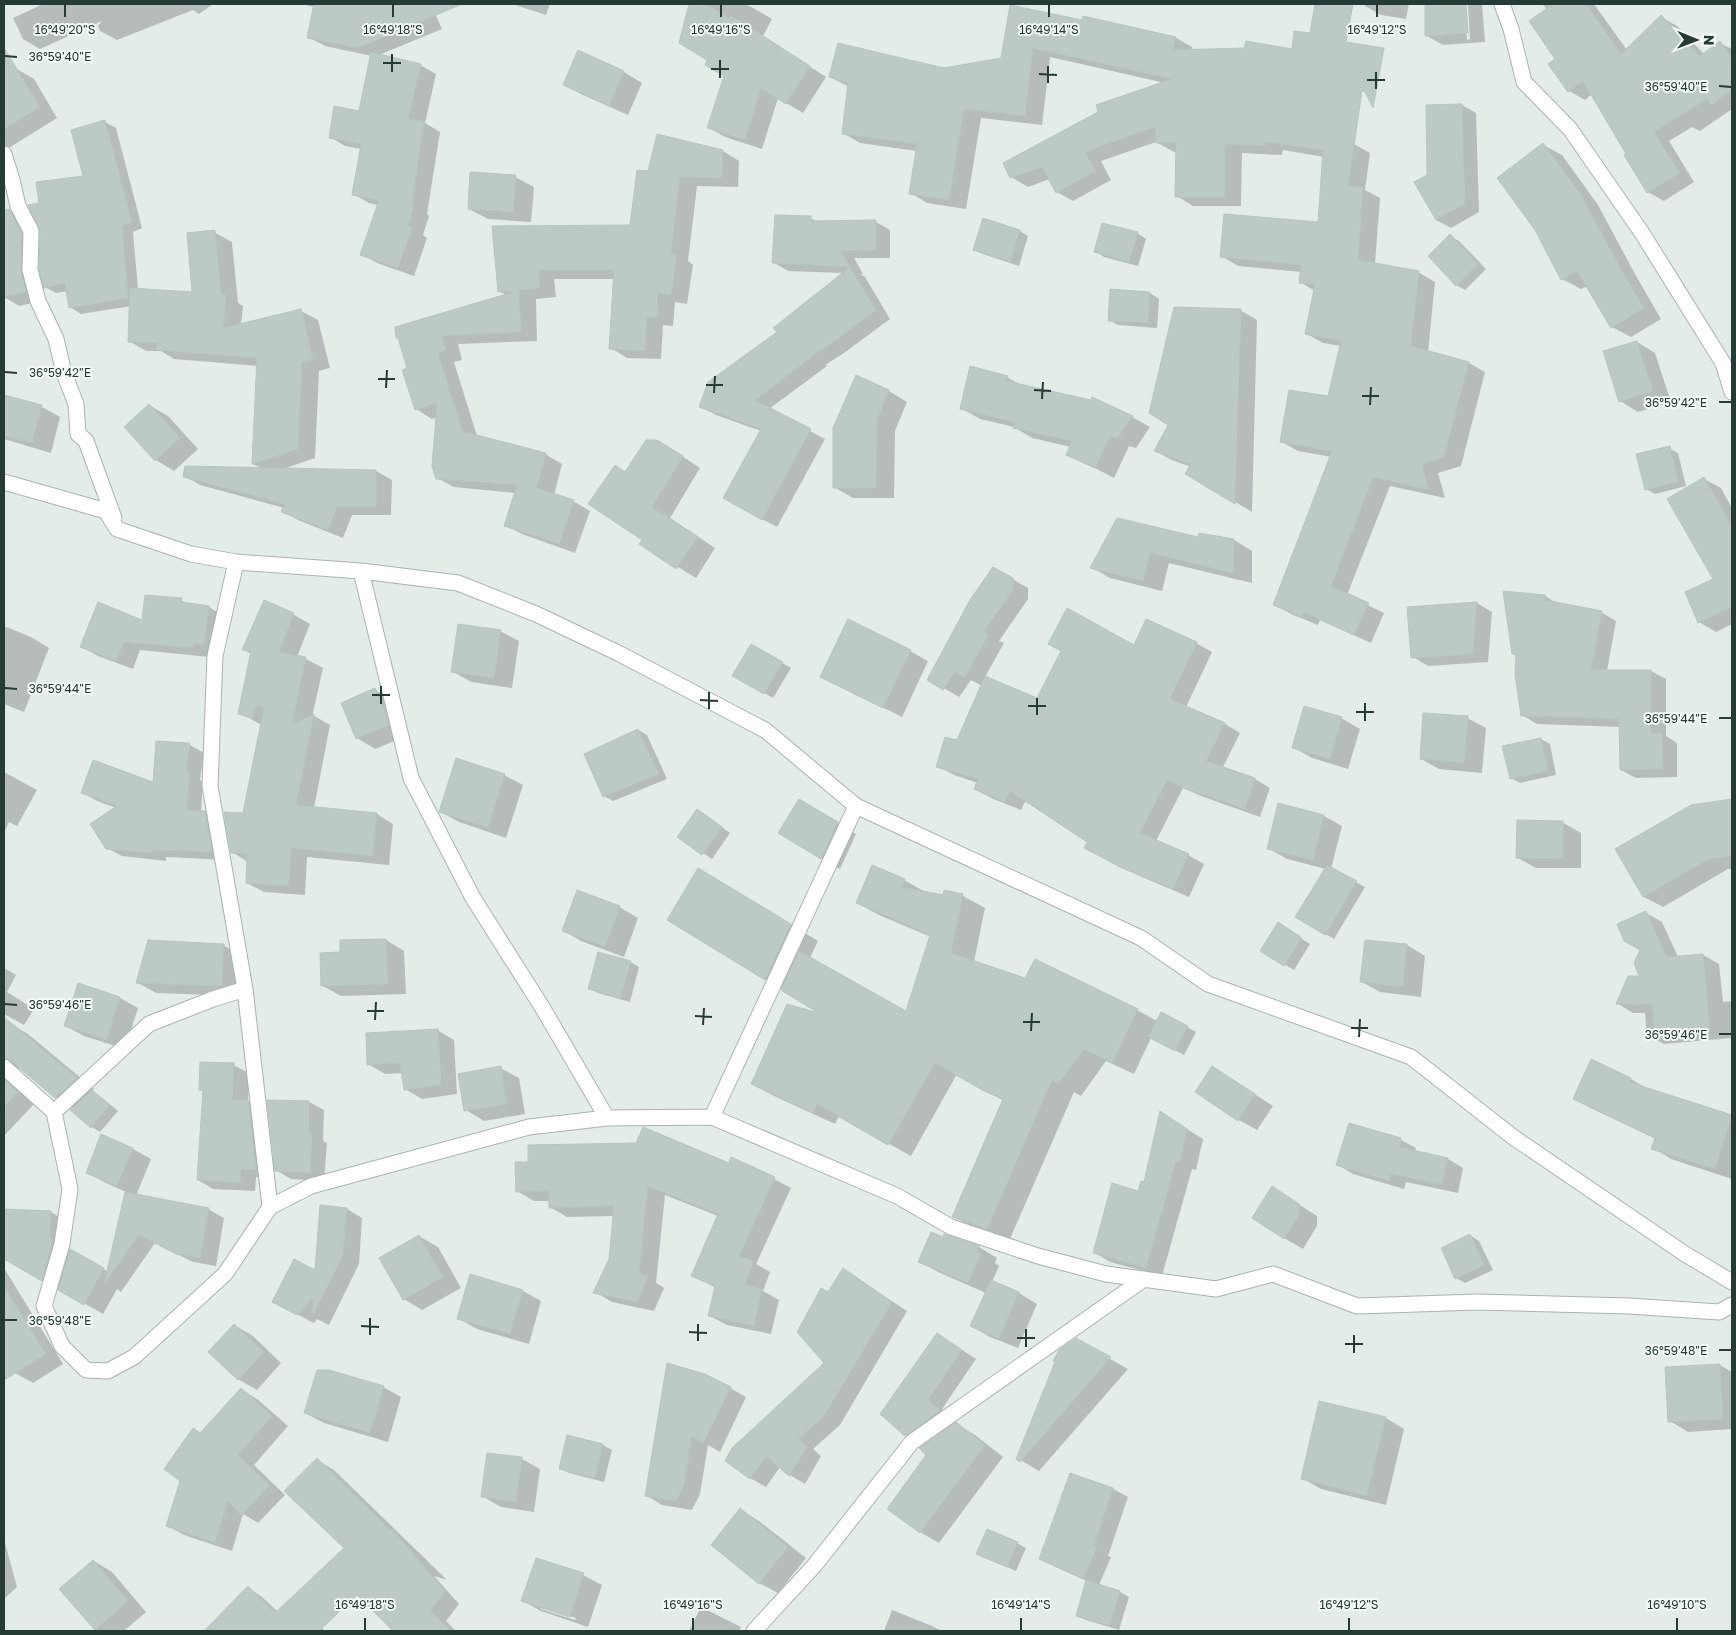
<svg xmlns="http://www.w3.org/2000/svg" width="1736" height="1635" viewBox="0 0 1736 1635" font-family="'Golos Text',sans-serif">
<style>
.shadow{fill:#0003;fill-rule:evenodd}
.building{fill:#bcc9c4;stroke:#b7c5bf}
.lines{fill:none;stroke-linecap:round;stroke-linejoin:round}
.minor-casing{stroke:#a7b4af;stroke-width:17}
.minor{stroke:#fff;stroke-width:15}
.ticks{fill:none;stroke:#253c36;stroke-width:2}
.ticks-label{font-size:12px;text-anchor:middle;fill:#253c36;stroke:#f4f9f6;stroke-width:4;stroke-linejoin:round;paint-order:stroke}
</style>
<rect width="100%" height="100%" fill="#e4ece8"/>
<!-- shadow -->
<path class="shadow" d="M43,4H213L199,14L193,10L117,40L100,31L98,26L102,21L40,49L23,39L13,18Z
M301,4H431L442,29L379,55L420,65L436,74L425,123L440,132L427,214L429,216L423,235L427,238L414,276L377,263L362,254L378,205L369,203L353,194L361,149L345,146L330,137L360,112L372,56L325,46L308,37L314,7Z
M512,4H550L546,15Z
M690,4H745L755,9L772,19L763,36L826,77L803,113L778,98L762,149L725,137L708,127L725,75L709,60L681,43Z
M1366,4H1409L1406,19L1381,15L1365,6Z
M1426,4H1465L1467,40L1470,39L1468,4H1482L1485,42L1443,45L1427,36Z
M1542,4H1594L1627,50L1661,17L1677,26L1704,54L1720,43L1732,49V109L1700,131L1692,127L1669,141L1694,182L1664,201L1648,192L1592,94L1585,100L1569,91L1557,59L1547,9Z
M1011,7L1176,38L1192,47L1191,51L1370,153L1365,190L1380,198L1375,264L1418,272L1435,282L1428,352L1469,363L1485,372L1461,466L1438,473L1445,498L1390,486L1347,595L1384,613L1371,643L1320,620L1318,625L1291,614L1275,604L1332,457L1298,451L1282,442L1329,397L1341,346L1323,343L1307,334L1315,291L1300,282L1301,272L1238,266L1221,256L1320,223L1324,157L1283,150L1282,155L1242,153L1241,206H1193L1177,196V152H1174L1156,142L1101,161L1111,180L1073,201L1057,192L1050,179L1028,187L1011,177L1165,83L1050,57L1042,125L981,118L966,209L927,203L911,193L917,151L860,143L843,133L849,87L830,77L944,69L1002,59Z
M579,52L624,72L642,83L628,115L583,95L564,85Z
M15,68L34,79L57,118L4,151V75Z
M1462,105L1476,113L1479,212L1451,228L1436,220Z
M105,122L116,128L142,228L133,232L138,289L194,294L214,232L232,242L238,303L243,306L241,325L301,311L318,320L330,368L319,371L315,458L283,469L376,471L392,480L391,515H352L343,538L298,520L282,511L284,508L200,485L185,476L263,469L253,464L258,366L174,359L161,351H146L129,341L131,306L81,314L70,307L68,291L56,293L45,287L40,204L85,177Z
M1543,145L1562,155L1598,205L1635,274L1661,319L1631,337L1612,327L1588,286L1581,289L1562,279Z
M723,151L739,161L738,187L697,186L688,261L693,265L687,304L675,302L673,326L663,325L661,359L627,358L611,348L615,279H554L556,297L536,299L537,341L458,344L462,360L454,362L477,436L545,454L562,464L554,495L573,501L590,511L575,553L522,534L505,525L516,493L454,487L437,478V417L432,419L416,409L409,369L399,338L506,295L499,291L493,228L631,226L649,173Z
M515,177L534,187L531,222L488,219L469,209Z
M9,210L26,220L42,301L19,306L4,297V211Z
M810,218L818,222H876L890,230V258H854L863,274H860L865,277L890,319L844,353L825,365L827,366L769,409L825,439L777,527L725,498L761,431L716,415L701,407L779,332L844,273L788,271L773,262Z
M1020,231L1028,236L1019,266L983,254L974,249Z
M1137,233L1146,239L1138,266L1104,257L1096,251Z
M1450,236L1459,241L1486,269L1465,290L1456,285Z
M1150,293L1159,299L1157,328L1118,325L1109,320Z
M1240,310L1257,320L1252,512L1187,473L1191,467L1172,460L1155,451Z
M1637,342L1655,353L1671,402L1638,412L1620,401Z
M856,377L889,391L907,402L895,431L894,498H853L834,487Z
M1007,377L1024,387L1132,417L1150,427L1136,448L1129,446L1114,478L1068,454L1071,447L1032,438L1014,427L980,419L961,408Z
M4,396L42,407L60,417L51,453L4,439Z
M149,405L168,416L198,449L174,471L156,460L126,427Z
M1669,448L1678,453L1686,486L1655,494L1646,489Z
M676,452L700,468L670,518L715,548L696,578L641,544L644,540L626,473Z
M1704,479L1721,488L1732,508V624L1716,632L1699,622L1714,579Z
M1199,538L1234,540L1252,551V583L1169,563L1162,591L1110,578L1091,567Z
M993,568L1028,588V599L999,641L1004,643L985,677L1038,700L1134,647L1196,643L1212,652L1186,707L1225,724L1240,733L1223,767L1255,779L1270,788L1260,817L1201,796L1183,788L1156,841L1188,855L1204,864L1189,897L1140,876L1085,848L1089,841L1026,800L1021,810L991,798L975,789L978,783L954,775L938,766L958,742L982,686L971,680L959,697L929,679Z
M1545,596L1558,604L1601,612L1616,621L1607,671H1651L1666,679V736L1677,743V777L1636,778L1621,770V727L1537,724L1522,715L1517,656L1513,654Z
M181,600L191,605L209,607L225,617L209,657L140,650L133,669L98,656L82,647L143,621Z
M264,602L294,615L310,624L297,657L306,659L323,668L312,717L314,716L330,725L314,808L377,814L393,824L389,865L307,857L305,895L264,892L247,883L248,862L232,852L244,814L262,725L239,713L251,654L244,650Z
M1477,603L1492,612L1488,662L1428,666L1413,657Z
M4,626L31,637L49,648L24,712L4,704Z
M500,631L519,641L512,688L471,682L452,671Z
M751,645L791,668L773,698L734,675Z
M910,651L928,661L902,717L822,677Z
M375,690L393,700L406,736L375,749L357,738Z
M1341,718L1360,729L1348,769L1312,758L1293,747Z
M1467,718L1486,728L1482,773L1439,769L1421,759Z
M638,730L647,735L667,779L613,801L604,796Z
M1541,739L1550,744L1556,775L1520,783L1511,778Z
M190,745L204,753L200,780L203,782L201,812H204L219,820L226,860L166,857V861L122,856L107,848L116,808L97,801L83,793L154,784Z
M4,772L37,790L17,826L9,822L4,833Z
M504,775L523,785L506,838L459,822L441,812Z
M1732,801V869H1728L1663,907L1644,897L1617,849L1691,806Z
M818,811L856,834L840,869L780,833Z
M706,815L730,833L712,859L679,837Z
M1324,816L1342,826L1331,869L1365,887L1334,939L1297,917L1326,869L1287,859L1268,848Z
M1562,822L1581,833V868H1536L1518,858Z
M904,880L927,893L944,896L945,891L963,896L985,908L974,962L1026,980L1137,1010L1157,1021L1187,1027L1196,1032L1184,1055L1151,1038L1134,1074L1106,1061L1081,1096L1074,1092L1009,1241L975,1229L953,1216L1004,1101L957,1074L911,1156L839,1116L835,1124L774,1096L752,1084L817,1010L669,920L726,885L818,941L810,958L907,1012L931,937L879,915L857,903Z
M619,907L638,918L624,957L581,941L563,930Z
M1646,913L1662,922L1678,957L1703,955L1719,964L1723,1002L1732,1001V1038L1664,1044L1647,1035L1645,1013H1633L1617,1003L1641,978V949Z
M1287,929L1310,944L1294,970L1262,951Z
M386,940L404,951L406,994L341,996L323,986L342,953Z
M223,945L242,956L240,996L156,993L138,983Z
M1407,945L1425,956L1421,997L1380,992L1362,982Z
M630,962L639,967L630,1002L598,993L589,988Z
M4,968L16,975L7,992L34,1009L24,1025L4,1014Z
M78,984L120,998L138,1008L125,1049L84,1036L66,1026Z
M11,1024L28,1034L94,1089L91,1091L101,1097L118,1111L100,1132L92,1127L74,1108L56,1097L21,1068H19L12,1075L35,1103L4,1136V1040Z
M437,1030L454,1040L457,1094L422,1099L405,1089L403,1073L385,1074L368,1064Z
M1592,1061L1631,1079L1649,1090L1732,1117V1179L1671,1159L1653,1148L1656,1139L1593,1109L1575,1099Z
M233,1065L249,1073L248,1101L263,1110L271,1178L256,1177L255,1191L213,1189L198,1180L205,1092L200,1089Z
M1212,1067L1273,1106L1257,1130L1239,1120Z
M500,1068L519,1078L525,1114L484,1121L466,1110Z
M269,1102H309L324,1110L323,1141L327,1143L324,1181L291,1179L276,1170Z
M1161,1113L1203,1139L1196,1170L1192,1169L1162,1276L1110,1262L1094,1252L1145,1184Z
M1350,1124L1401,1140L1416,1148L1415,1152L1448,1159L1463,1168L1458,1193L1406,1182L1404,1189L1353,1174L1338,1165Z
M133,1149L151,1159L136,1196L208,1209L224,1218L216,1266L193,1262L155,1243L121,1292L117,1289L103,1314L4,1258V1245L13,1241L51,1212L69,1223L68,1249L109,1272L126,1192L106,1183L88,1173Z
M729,1164L774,1179L791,1188L756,1264L770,1272L763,1291L779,1300L771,1334L727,1325L710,1316L716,1288L692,1275L718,1216L665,1195L656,1283L664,1288L654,1311L612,1302L595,1292L610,1259L614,1216L567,1217L550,1207V1201H534L517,1191Z
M1273,1188L1317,1216V1226L1303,1249L1284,1238Z
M347,1209L362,1218L359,1264L329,1325L317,1319L314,1323L289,1310L316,1272Z
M1470,1235L1479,1241L1493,1270L1465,1283L1456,1278Z
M419,1236L438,1247L461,1288L422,1310L404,1299Z
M945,1236L979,1247L997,1258L995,1263L999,1266L992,1282L1019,1293L1037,1304L1018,1348L990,1337L972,1326L986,1293L938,1272L920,1261Z
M4,1268L63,1364L33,1383L15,1373L4,1355Z
M843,1269L907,1311L840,1425L813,1449L821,1456L805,1484L790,1475L780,1467L766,1487L750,1478L826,1363L829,1294Z
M471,1276L523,1291L541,1301L529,1344L477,1329L458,1318Z
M234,1325L253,1336L281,1363L257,1390L238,1379Z
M938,1334L976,1359L942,1409L955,1419L921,1444L906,1435Z
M1076,1340L1128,1369L1039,1471L1017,1458Z
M668,1364L730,1388L746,1397L720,1452L708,1445L700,1494L692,1510L662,1505L646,1495Z
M1720,1365L1732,1372V1429L1688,1432L1670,1421Z
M383,1387L401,1397L388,1442L324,1423L305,1413Z
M241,1389L257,1399L288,1426L254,1465L285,1495L258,1523L243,1514L232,1551L184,1535L168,1526L201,1434Z
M1320,1402L1386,1418L1404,1429L1386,1505L1321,1489L1302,1478Z
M956,1424L975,1435L1003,1457L939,1543L920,1532Z
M568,1436L603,1445L612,1450L604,1482L569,1473L561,1468Z
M488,1454L522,1459L540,1469L534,1512L501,1507L482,1496Z
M317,1460L334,1470L447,1580L434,1576L459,1604L446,1621L456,1631H395L329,1564L346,1548Z
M1071,1474L1113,1489L1128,1497L1108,1556L1111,1557L1099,1585L1120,1592L1129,1597L1119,1630L1086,1620L1077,1615L1087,1581L1041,1558Z
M741,1510L759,1521L806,1558L778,1593L759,1583Z
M4,1539L17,1587L4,1599Z
M1017,1543L1026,1548L1016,1571L978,1554Z
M94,1561L112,1572L146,1612L124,1631H99L95,1629Z
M583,1575L602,1585L588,1627L541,1611L523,1601ZM541,1606L576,1618L575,1620L541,1609Z
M248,1588L261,1596L278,1612L303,1609L325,1631H206Z
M701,1607L741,1627L739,1631H689Z
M892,1610L932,1626L942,1631H884Z"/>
<!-- building -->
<path class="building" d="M314,4H462L358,48L307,38Z
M689,4H705L729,18L730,15L810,66L786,104L761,88L745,140L707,128L724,76L705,65L707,60L679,43Z
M1315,4H1353L1346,42L1384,48L1373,108L1365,92L1362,91L1348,186L1363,187L1358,260L1419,271L1411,346L1469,362L1444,457L1422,464L1429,490L1373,477L1331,586L1369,603L1354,635L1304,612L1302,617L1273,605L1332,451L1280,442L1289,390L1328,396L1341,341L1305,334L1315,284L1299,283L1301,265L1220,257L1224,214L1318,222L1323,150L1266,142V146L1225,144V197H1175L1176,142L1156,143L1155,127L1085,152L1096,171L1056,193L1042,167L1010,178L1003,163L1098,112L1096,105L1172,79L1033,48L1025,116L964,109L949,200L909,194L917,144L842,134L848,83L829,77L838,43L944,68L1001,58L1010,5L1082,20L1083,16L1176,37L1173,50L1244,48L1246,41L1292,49L1294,31L1310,33Z
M1425,4H1466L1468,33L1425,36Z
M1553,4H1586L1621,54L1661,15L1700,56L1720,41L1732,58V90L1711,105L1707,99L1654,132L1680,173L1647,193L1624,155L1626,154L1583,81L1568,92L1548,64L1555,59L1529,21Z
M4,48L40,107L4,129Z
M578,50L624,71L609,106L563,85Z
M371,52L421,64L408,119L424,121L412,205H414L408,226L412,228L398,268L360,255L379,200L352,195L361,144L329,138L334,106L359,111Z
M1462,104L1465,204L1436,220L1414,182L1427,175L1426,105Z
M105,120L132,222L122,226L128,298L69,308L65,283L44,288L39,269L40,231L28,205L39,203L36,182L83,176L71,130Z
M657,134L723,150L722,178L680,177L671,253L677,254L671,295L658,293L657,317H647L645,351L609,349L614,270H538L540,288L519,290L521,332L442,336L446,350L438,353L463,433L473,434L546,453L537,487H534L574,500L559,544L504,526L517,485L436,479L432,466L437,403L415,410L402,370L407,368L398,338H396L395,327L517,291L498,292L492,226L630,225L637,170L648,171Z
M1543,143L1580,193L1617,262L1644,308L1611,328L1577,271L1561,280L1535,230L1497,178Z
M470,172L516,175L513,212L468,209Z
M9,209L22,233L21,270L26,292L4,297V210Z
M775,215L811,216V221L876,220V250L841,251L850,267L772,263Z
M983,218L1020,230L1010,262L973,250Z
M1102,223L1138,232L1129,262L1094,252Z
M215,230L221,295H226L223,328L301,309L313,359L302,362L298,449L252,464L257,358L156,350L157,343L128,342L130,288L192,292L187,233Z
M1450,234L1478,264L1456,286L1428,256Z
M850,267L876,310L829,345L812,356H813L755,400L811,429L762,520L723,498L761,429L699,407L708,382L777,332L773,328Z
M1110,289L1150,292L1148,323L1108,321Z
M1174,307L1241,309L1235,504L1185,474L1191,464L1154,451L1168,425L1149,413Z
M1637,341L1653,391L1619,402L1603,351Z
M970,366L1008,376L1006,381L1091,400L1092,397L1133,416L1117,439L1110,436L1095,468L1066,455L1072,441L1013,428L1014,422L960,409Z
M856,375L889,390L877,420L876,488H833V428Z
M4,395L42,405L32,443L4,436Z
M149,404L180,438L155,461L124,427Z
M646,440H657L683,456L652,507L698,537L676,569L639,544L642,540L588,504L615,465L625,472Z
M1670,446L1678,482L1645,490L1636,454Z
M185,466L376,470V507H337L328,530L281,512L284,504L183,477Z
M1704,477L1732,526V613L1730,608L1698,623L1685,592L1713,579L1667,499Z
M1117,518L1198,537L1199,533L1234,539L1233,573L1150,553L1143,581L1090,568Z
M993,567L1013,578V590L984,631L989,634L965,677L955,672L943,690L927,680L970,600Z
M1503,591L1545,595V600L1602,611L1591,670H1651V733H1662L1663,769L1620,770L1619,719L1521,716L1515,674L1516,654H1512Z
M145,595L182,598L181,602L209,606L204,645L194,643L193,648L124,642L116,661L80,647L98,602L142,620Z
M264,600L294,613L279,652L306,657L292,724L314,714L296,805L377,813L373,856L291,848L289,886L246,883L247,854L231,853L224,812L243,813L264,707L257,705L252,718L238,714L251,651L242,650Z
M1477,602L1473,654L1411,658L1407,607Z
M1067,608L1134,645L1146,619L1197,642L1170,699L1225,723L1206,761L1255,778L1245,809L1184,788L1167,780L1140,833L1189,854L1173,889L1122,868L1084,848L1087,842L1010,791L1005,802L974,789L978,779L936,767L945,737L957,740L985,676L1037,698L1061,651L1048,644Z
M848,619L911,650L883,708L820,677Z
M458,624L501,630L494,678L451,672Z
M751,644L783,662L764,694L732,676Z
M375,688L386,714L389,725L356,739L341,703Z
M1304,706L1342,717L1330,759L1292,748Z
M1423,713L1468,716L1464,763L1420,759Z
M638,729L659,774L603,797L584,754Z
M1541,738L1548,771L1510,779L1502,746Z
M156,741L190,743L186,772L190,773L187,810L205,811L212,852L152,850V853L106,849L90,824L117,806L81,793L93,760L153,782Z
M456,758L505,774L488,828L439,812Z
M799,799L838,822L821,859L778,833Z
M1732,799V856L1709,859L1643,897L1615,849L1691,805Z
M1278,803L1324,815L1313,860L1267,849Z
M697,809L722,827L702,855L677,837Z
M1517,820L1563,821V859L1516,858Z
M872,865L905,879L902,887L943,895L944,890L963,894L951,953L1025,978L1035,959L1138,1009L1112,1063L1084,1049L1058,1084L1052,1080L987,1229L952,1217L1003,1099L984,1091L935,1063L888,1145L817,1104L813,1113L751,1084L787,1004L815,1012V1011L781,990L799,951L906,1011L930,935L856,903Z
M1327,865L1357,881L1325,935L1295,917Z
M698,868L791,924L765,980L667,920Z
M577,890L620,906L605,947L562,931Z
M1646,911L1667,957L1703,954L1710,1029L1655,1035L1652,1005L1616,1004L1628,976H1639L1634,963L1640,950L1624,941L1617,924Z
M1278,922L1302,938L1284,966L1260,951Z
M386,939L388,984L321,986L320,953L340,952V940Z
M148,940L224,944L222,986L136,983Z
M1365,940L1407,944L1403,987L1360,982Z
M598,952L631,961L621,998L588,989Z
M78,983L120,997L107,1040L64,1026Z
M1161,1012L1188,1026L1175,1051L1148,1037Z
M4,1017L77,1078L55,1098L10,1060L4,1058Z
M438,1029L441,1085L404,1090L400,1063L367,1065L366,1033Z
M1591,1059L1631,1078L1629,1082L1732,1115L1715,1169L1651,1149L1655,1138L1573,1099Z
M200,1062L234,1063L232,1100H248L256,1170L241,1169L240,1183L197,1180L203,1090H199Z
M501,1066L507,1104L464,1111L458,1074Z
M1212,1066L1255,1094L1238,1121L1195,1092Z
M4,1079L18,1092L4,1107Z
M92,1090L110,1105L91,1128L70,1110Z
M267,1100L309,1101V1133H312L310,1173L275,1171Z
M1160,1111L1187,1129L1180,1162L1176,1161L1146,1268L1093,1253L1112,1183L1138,1191L1141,1181L1144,1182Z
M1349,1123L1401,1138L1399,1147L1448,1158L1442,1185L1391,1174L1389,1181L1336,1165Z
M643,1127L729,1163L731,1157L775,1177L739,1256L754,1261L745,1285L762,1289L754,1326L708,1316L715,1286L691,1276L718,1214L648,1186L639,1273L648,1277L637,1302L593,1293L609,1259L614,1206L549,1208V1191L516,1192L515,1162H528V1145L636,1143Z
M101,1134L133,1148L117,1186L86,1173Z
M1272,1186L1299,1204V1215L1284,1239L1252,1218Z
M125,1192L209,1208L200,1258L176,1254L139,1235L104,1284Z
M320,1205L347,1208L343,1255L312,1317L313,1298L297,1315L272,1302L294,1259L315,1270Z
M4,1209L51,1211L50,1237L53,1239L42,1281L4,1259Z
M931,1232L943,1237L944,1234L979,1246L977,1252L981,1254L968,1283L918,1262Z
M1470,1234L1485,1265L1455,1279L1441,1248Z
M419,1235L443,1277L403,1300L379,1258Z
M70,1249L104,1268L84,1305L58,1290Z
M843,1268L892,1302L824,1416L799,1439L807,1447L789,1476L766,1456L750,1479L725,1461L732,1448L824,1363L797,1332L821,1288L828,1292Z
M470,1274L523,1290L510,1334L457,1319Z
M991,1280L1019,1292L999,1339L970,1326Z
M4,1286L46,1354L4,1380Z
M234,1324L264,1352L238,1380L208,1352Z
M937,1333L962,1350L928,1400L941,1410L905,1436L880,1414Z
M1076,1338L1111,1357L1020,1462L1016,1459L1055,1362L1053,1361L1059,1350Z
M667,1363L705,1374L731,1387L703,1444L692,1436L684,1485L676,1501L645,1496Z
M1720,1364L1723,1419L1668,1422L1665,1367Z
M317,1370H329L384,1386L370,1433L304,1413Z
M241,1388L272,1416L238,1455L270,1485L241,1515L228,1501L215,1543L166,1526L180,1481L164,1469L193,1428L200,1433Z
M1319,1401L1386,1417L1367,1496L1301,1479Z
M956,1422L985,1445L920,1533L887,1509L926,1455L919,1448Z
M567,1435L603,1444L595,1478L559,1469Z
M487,1453L522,1457L516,1502L481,1497Z
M317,1458L390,1530L392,1529L445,1591L430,1611L451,1631H393L357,1595L319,1631H204L248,1586L275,1613L344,1548L284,1491Z
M1070,1473L1113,1488L1094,1546L1097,1548L1083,1579L1039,1559Z
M740,1508L788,1547L759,1584L711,1545Z
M987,1529L1018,1542L1007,1567L976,1554Z
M536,1558L584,1573L570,1617L521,1601Z
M93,1560L128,1601L95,1630L59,1589Z
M1086,1580L1120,1591L1110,1626L1076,1616Z"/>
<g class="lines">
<defs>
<path id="minor" d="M1502,4L1511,29L1524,82L1570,129L1642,233L1723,363L1732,392
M4,154L12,180L18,206L31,231L30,270L38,301L56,339L64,373L76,404L78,434L86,441L114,518
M4,482L106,511L117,529L191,554L236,562L361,571L458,583L536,614L620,654L765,730L856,806L1141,938L1208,984L1411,1057L1513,1137L1685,1254L1732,1282
M236,562L215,656L210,786L245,989L270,1207
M361,571L411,778L473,898L542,1007L607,1118
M245,989L213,999L149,1024L54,1112L70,1189L62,1244L44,1306L62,1346L86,1370L108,1371L134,1357L225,1274L270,1207L311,1186L529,1127L607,1118L712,1117L897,1196L951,1227L1038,1256L1106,1274L1216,1289L1273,1274L1357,1306L1477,1302L1629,1306L1719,1312L1732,1305
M4,1067L54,1112
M712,1117L856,806
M754,1631L814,1566L912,1442L1144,1279"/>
</defs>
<!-- minor casing -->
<use href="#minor" class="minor-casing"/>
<!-- minor -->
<use href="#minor" class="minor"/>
</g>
<!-- ticks -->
<path class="ticks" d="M65,17V5M393,17V5M721,17V5M1049,17V5M1377,17V5M5,56L17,57M383,63H401M711,69H729M392,72V54M1039,74L1057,75M720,78V60M1367,80H1385M1048,83V66M1719,86L1731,87M1376,89V72M5,372L17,373M378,379H395M706,385H723M386,388L387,370M1034,390L1051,391M714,393L715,376M1362,396H1379M1042,399L1043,382M1719,402H1731M1370,405L1371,387M5,688L17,689M372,695H390M700,700L718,701M381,704V686M1028,706H1046M709,709V692M1356,712H1374M1037,715V698M1719,718H1731M1365,721V703M5,1004L17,1005M367,1011H384M695,1016L712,1017M375,1020L376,1002M1023,1022H1040M703,1025L704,1008M1351,1028H1368M1031,1031L1032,1013M1719,1034H1731M1359,1037L1360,1019M5,1320H17M361,1326L379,1327M689,1332L707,1333M370,1335V1318M1017,1338H1035M698,1341V1324M1345,1344H1363M1026,1347V1329M1719,1350H1731M1354,1353V1335M365,1630V1618M693,1630V1618M1021,1630V1618M1349,1630V1618M1677,1630V1618"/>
<g class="ticks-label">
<text x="65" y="34">16°49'20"S</text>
<text x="393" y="34">16°49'18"S</text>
<text x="721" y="34">16°49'16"S</text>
<text x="1049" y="34">16°49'14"S</text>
<text x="1377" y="34">16°49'12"S</text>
<text x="60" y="61">36°59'40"E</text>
<text x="1676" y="91">36°59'40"E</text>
<text x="60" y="377">36°59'42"E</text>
<text x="1676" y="407">36°59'42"E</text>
<text x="60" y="693">36°59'44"E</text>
<text x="1676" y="723">36°59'44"E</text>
<text x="60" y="1009">36°59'46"E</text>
<text x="1676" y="1039">36°59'46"E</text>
<text x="60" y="1325">36°59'48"E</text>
<text x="1676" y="1355">36°59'48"E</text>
<text x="365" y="1609">16°49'18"S</text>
<text x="693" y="1609">16°49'16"S</text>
<text x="1021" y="1609">16°49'14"S</text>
<text x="1349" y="1609">16°49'12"S</text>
<text x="1677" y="1609">16°49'10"S</text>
</g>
<!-- border -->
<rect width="1736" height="1635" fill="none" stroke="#253c36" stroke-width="10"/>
<!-- north arrow -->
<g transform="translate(1696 40) rotate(91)" stroke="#f4f9f6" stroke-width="4" paint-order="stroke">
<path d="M0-4L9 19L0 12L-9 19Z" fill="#253c36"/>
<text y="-8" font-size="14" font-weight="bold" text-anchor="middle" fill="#253c36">N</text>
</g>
</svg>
